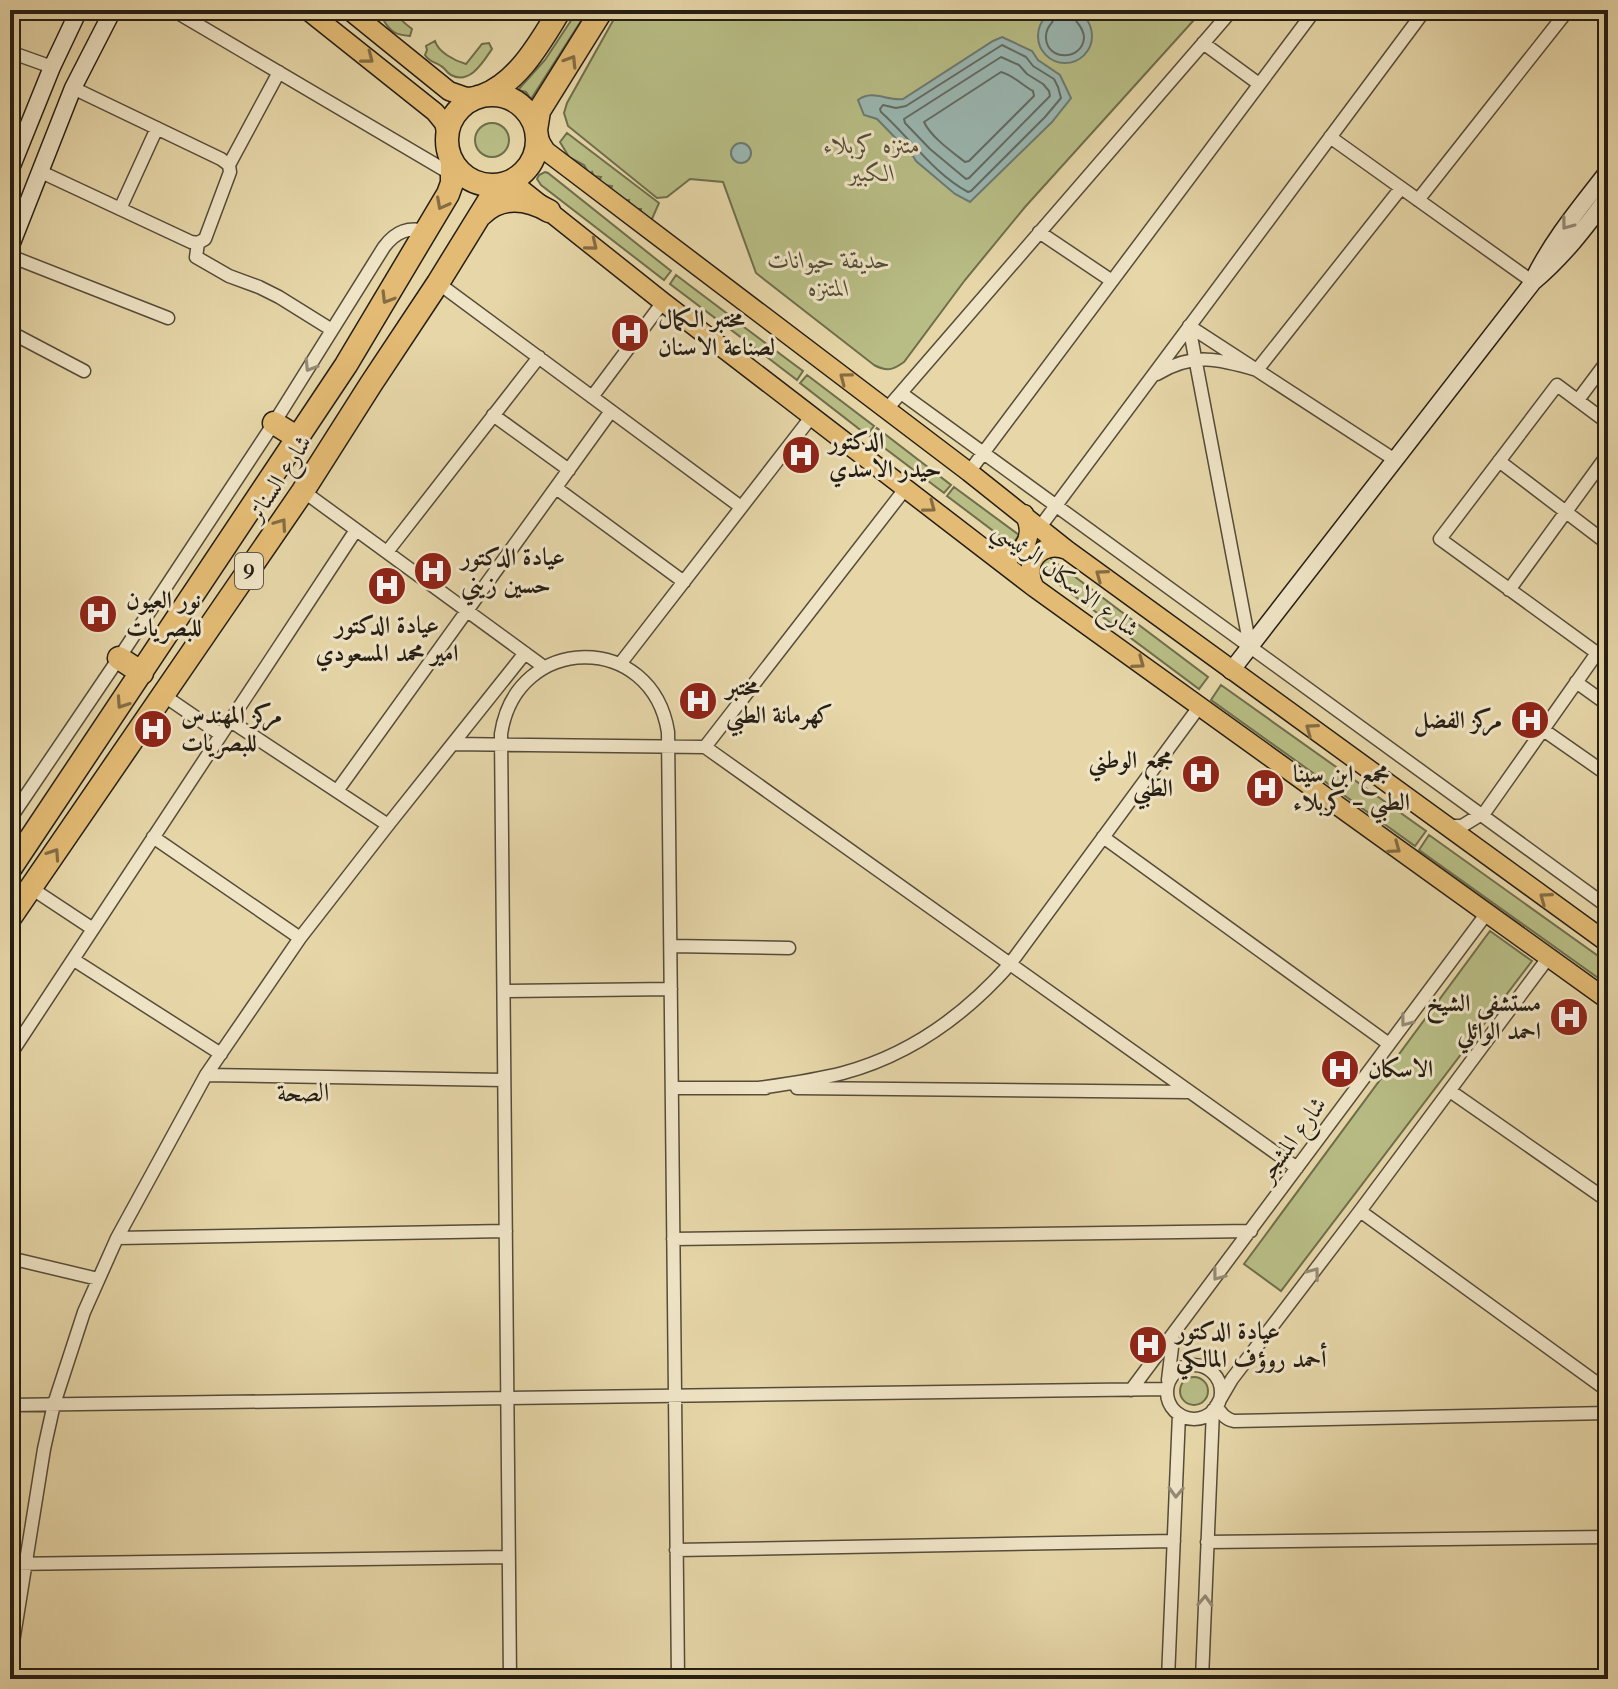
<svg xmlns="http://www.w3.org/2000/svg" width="1618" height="1689" viewBox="0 0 1618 1689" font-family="Cardo,Amiri,serif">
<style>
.green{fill:#b8bd85;stroke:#6e6e4c;stroke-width:2}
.water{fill:#9ab7b2;stroke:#6b7a73;stroke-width:2}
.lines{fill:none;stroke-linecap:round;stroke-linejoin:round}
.shore{stroke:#606a63;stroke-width:2}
.street-casing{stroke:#554c39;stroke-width:15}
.secondary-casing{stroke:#251e14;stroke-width:19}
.primary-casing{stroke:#251e14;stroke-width:21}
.highway-casing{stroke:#251e14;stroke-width:25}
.street{stroke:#efe4c6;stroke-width:12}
.secondary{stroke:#efe4c6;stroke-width:16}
.primary{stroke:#e3bb74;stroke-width:18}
.highway{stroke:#e3bb74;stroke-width:22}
.oneway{stroke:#846c44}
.oneway2{stroke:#948b76}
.labels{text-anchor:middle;stroke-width:6;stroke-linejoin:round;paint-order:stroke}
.shield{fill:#efe4c6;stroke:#625949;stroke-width:2}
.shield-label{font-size:22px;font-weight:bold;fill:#251e14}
.park-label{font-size:24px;font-style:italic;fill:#514e36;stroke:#efe4c6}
.poi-label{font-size:24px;font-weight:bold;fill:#251e14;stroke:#efe4c6;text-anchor:start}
.street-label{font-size:24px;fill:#251e14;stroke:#efe4c6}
.neighbourhood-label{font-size:26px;fill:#251e14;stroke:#efe4c6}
</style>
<rect width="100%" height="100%" fill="#e6d6a8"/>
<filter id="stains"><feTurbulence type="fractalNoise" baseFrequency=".0025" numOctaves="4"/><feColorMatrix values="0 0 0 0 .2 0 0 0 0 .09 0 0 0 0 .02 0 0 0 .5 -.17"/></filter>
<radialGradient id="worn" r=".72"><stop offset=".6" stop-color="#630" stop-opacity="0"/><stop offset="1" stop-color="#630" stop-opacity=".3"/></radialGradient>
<!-- green -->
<path class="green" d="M368,10C398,10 391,13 412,29L410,36C396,35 390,32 383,19L375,18Z
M578,10H588L531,99L526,92L518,90L545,60Z
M619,10H1203L1025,207L965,280L904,362C893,370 887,372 874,365L756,273L723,182L690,179L667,197L657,198L568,126L564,113L567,103Z
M435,41C438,52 455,61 466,64L482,44L489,43L492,49C483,62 470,85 451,75C447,73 445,68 441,66C434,61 430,63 425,55L427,50L426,46Z
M475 140a17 17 0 1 1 34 0a17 17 0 1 1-34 0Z
M567,133L659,203L652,219H645L641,214V209H632L628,204L629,200L624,201L610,192L612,186L604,185L599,181L601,177L594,176L592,172L590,175L584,165L569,157L560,142Z
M545,172L548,173L671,271L664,280L541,185L537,179L539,175Z
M676,275L733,318L727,327L670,284Z
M736,321L803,371L797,380L730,329Z
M807,375L874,426L867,435L800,383Z
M877,428L951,485L944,493L870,437Z
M954,487L1019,535L1012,545L947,496Z
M1038,549L1208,677L1199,689L1029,562Z
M1221,685L1426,831L1415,846L1211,700Z
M1429,835L1608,963V985L1419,850Z
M1490,931L1532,961L1281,1291L1244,1264Z
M1180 1391a14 14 0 1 1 28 0a14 14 0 1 1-28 0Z"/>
<!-- water -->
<path class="water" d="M1038 36a27 27 0 1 1 54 0a27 27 0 1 1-54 0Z
M1002,37L1032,51L1038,60L1060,75L1071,98L1052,122L970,202L955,194L916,161L913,156L877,119L864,115L858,100C873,89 886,101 903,99L993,41Z
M731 153a10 10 0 1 1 20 0a10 10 0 1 1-20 0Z"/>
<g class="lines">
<!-- shore -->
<path class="shore" d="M1058,10C1057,21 1045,25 1046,38C1047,61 1082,61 1084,38C1084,25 1072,21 1071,10
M1002,45L1026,57L1033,66L1054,79L1058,87L1061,98L1045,117L971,191L968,192C933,173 910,138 881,112L880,109L883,105L896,108L906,106Z
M1001,57L1019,65L1027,74L1043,84L1049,91L1050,96L969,178L966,179L930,149L905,123L904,119Z
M1001,72C1013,75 1022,85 1033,91L1034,96L969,161L965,162C951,151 931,137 924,122Z"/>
<defs>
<path id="street" d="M173,10L453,175
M1203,43L1259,84
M10,52L52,67
M1330,137L1533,282
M229,165L279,72
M39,171L191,242L198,243L205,239L230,172L229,165L221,159L73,88
M1418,200L1568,10
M120,209L157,128
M1039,232L1112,281
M198,243L196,257L229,276L259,287L279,297L332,330
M10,256L168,318
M438,283L741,507
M1189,326L1250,647
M1189,326L1395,460
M10,332L84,371
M1157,374C1193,352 1219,359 1257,370L1401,188
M901,393L1608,907
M592,397L663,302
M1578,400L1608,360
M886,410L1232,10
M493,415L569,470
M1608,423L1557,385L1440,539L1608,661
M1499,461L1608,544
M969,472L1315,10
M556,488L684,582
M303,491L544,667
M1040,527L1425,10
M387,552L539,357
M1509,590L1608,454
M620,664L812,416
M1576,682L1608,705
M163,695L220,734
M229,720L388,825
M1542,729L1608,775
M454,744L705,747L1297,1168
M705,747L905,489
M337,791L611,411
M10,819L119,658L274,423L384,247C396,231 408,227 427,231
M1449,826H1462L1485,812L1597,653
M153,837L300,938
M1103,837L1389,1044
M31,888L93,929
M671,946L789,948
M74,960L221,1054
M504,991L671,989
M10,1055L356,530
M206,1075L504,1080
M672,1088H766
M759,1088C787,1084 816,1080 843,1073C910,1055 965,1015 1010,964L1199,707
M797,1088L1189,1092
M1450,1091L1608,1201
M1360,1211L1608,1391
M117,1238L506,1231
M673,1239L1251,1231
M10,1258L98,1279
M1167 1392a27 27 0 1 1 54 0a27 27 0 1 1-54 0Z
M1168,1380L1173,1339
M1131,1390L1487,913
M1218,1403L1232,1379L1360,1211L1548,958
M10,1405L1167,1389
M1216,1406C1222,1414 1225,1419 1234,1421L1608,1413
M1207,1542L1608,1537
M676,1550L1174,1541
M10,1564L509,1557
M10,1661L44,1449L54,1404L84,1312L117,1238L206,1075L300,938L388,825L525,653
M510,1679L501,734C516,633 652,631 668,732L678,1679
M1168,1679L1179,1414
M1202,1679L1213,1410
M1598,1679L1608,1666"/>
<path id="secondary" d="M10,171L52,67L79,10
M10,248L73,88L113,10
M1534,278C1553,239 1582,205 1608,171
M1231,671L1533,282C1563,257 1585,228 1608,197"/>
<path id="primary" d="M307,10L435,112L444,123L447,136
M349,10L449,91L466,97L481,96
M536,130L541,143L546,151L969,472L1067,550L1608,943
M507,182L516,185L663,302L1035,588L1608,1000
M992,554C1019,563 1038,539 1024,514
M1035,588C1021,563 1041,540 1067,550"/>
<path id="highway" d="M447 140a45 45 0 1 1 90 0a45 45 0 1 1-90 0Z
M482,96C519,82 540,42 560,10
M536,130L539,111L602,10
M482,214C501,195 527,198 549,211
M274,423L298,438
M119,658L142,673
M10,869L346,365L448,194L452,183V161
M10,918L303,491L371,384L438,283L496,189L505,184"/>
</defs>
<!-- street casing -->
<use href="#street" class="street-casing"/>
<!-- secondary casing -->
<use href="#secondary" class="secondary-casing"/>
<!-- primary casing -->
<use href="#primary" class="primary-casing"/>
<!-- highway casing -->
<use href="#highway" class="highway-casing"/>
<!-- street -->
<use href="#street" class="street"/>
<!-- secondary -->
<use href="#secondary" class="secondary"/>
<!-- primary -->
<use href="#primary" class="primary"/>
<!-- highway -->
<use href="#highway" class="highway"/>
</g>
<!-- one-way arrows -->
<defs><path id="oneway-chevron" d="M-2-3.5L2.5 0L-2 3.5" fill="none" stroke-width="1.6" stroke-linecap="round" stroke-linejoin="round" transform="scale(2)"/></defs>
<g class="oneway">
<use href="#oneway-chevron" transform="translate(368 58) rotate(38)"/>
<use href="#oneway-chevron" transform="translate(571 61) rotate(-58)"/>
<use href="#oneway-chevron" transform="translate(442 204) rotate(118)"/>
<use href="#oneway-chevron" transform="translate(592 245) rotate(39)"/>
<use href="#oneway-chevron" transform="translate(387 298) rotate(121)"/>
<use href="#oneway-chevron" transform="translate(845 378) rotate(-143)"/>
<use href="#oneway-chevron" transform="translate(930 507) rotate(37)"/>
<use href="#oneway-chevron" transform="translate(281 524) rotate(-55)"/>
<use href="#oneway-chevron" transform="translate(1101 575) rotate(-144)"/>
<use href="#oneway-chevron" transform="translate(1139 663) rotate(36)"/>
<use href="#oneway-chevron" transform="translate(122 703) rotate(124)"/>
<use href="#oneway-chevron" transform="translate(1311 729) rotate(-144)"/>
<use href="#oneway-chevron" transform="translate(1395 848) rotate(36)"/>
<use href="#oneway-chevron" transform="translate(54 854) rotate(-56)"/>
<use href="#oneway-chevron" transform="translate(1545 898) rotate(-144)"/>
</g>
<g class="oneway2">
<use href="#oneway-chevron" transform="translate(1567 224) rotate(127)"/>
<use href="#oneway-chevron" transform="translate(310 366) rotate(122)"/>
<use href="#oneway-chevron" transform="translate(1406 1021) rotate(127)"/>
<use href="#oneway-chevron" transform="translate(1314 1273) rotate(-53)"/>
<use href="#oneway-chevron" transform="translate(1218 1275) rotate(127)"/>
<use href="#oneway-chevron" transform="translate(1176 1492) rotate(92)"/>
<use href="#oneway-chevron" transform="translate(1205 1601) rotate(-88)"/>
</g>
<!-- icons -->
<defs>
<symbol id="hospital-disc" viewBox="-11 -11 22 22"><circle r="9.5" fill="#8f2418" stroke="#efe4c6"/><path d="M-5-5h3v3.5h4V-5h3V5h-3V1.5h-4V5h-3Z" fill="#fff"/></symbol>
</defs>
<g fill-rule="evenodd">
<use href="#hospital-disc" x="608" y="311" width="44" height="44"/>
<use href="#hospital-disc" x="779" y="433" width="44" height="44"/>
<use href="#hospital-disc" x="411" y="549" width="44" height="44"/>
<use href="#hospital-disc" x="365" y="564" width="44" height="44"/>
<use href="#hospital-disc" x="76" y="592" width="44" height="44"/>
<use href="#hospital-disc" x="676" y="679" width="44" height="44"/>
<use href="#hospital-disc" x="1508" y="698" width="44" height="44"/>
<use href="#hospital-disc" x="131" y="707" width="44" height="44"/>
<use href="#hospital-disc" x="1179" y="752" width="44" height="44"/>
<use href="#hospital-disc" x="1243" y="766" width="44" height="44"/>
<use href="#hospital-disc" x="1547" y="995" width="44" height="44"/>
<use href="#hospital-disc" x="1318" y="1047" width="44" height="44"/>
<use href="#hospital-disc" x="1126" y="1323" width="44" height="44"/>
</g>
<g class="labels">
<!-- shield labels -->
<rect class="shield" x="235" y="553" width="28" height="36" rx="6"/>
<g class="shield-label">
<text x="249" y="579">9</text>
</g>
<!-- park labels -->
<g class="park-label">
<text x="872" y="153">متنزه كربلاء<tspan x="872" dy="28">الكبير</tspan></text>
<text x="829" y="268">حديقة حيوانات<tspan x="829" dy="28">المتنزه</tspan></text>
</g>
<!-- poi labels -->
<g class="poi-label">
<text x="658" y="327">مختبر الكمال<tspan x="658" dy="28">لصناعة الاسنان</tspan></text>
<text x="829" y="449">الدكتور<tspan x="829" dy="28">حيدر الاسدي</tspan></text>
<text x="461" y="565">عيادة الدكتور<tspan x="461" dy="28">حسين زيني</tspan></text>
<text x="126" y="608">نور العيون<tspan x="126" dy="28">للبصريات</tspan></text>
<text x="387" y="633" text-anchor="middle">عيادة الدكتور<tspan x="387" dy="28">امير محمد المسعودي</tspan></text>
<text x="726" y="695">مختبر<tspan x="726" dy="28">كهرمانة الطبي</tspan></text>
<text x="181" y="723">مركز المهندس<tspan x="181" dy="28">للبصريات</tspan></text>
<text x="1502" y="728" text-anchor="end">مركز الفضل</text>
<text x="1173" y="768" text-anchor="end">مجمع الوطني<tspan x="1173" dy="28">الطبي</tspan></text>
<text x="1293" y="782">مجمع ابن سينا<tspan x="1293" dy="28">الطبي - كربلاء</tspan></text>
<text x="1541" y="1011" text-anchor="end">مستشفى الشيخ<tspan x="1541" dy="28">احمد الوائلي</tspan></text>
<text x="1368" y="1077">الاسكان</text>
<text x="1176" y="1339">عيادة الدكتور<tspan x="1176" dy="28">أحمد روؤف المالكي</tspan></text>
</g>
<!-- street labels -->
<g class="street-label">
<text transform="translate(279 478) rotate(-57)" y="8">شارع السناتر</text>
<text transform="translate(1066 579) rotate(37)" y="8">شارع الاسكان الرئيسي</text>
<text transform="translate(1292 1139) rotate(-54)" y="8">شارع المشجر</text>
</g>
<!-- neighbourhood labels -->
<g class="neighbourhood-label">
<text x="303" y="1101">الصحة</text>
</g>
</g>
<!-- margin -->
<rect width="1618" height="1689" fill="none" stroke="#e6d6a8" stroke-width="40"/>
<rect x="12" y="12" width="1594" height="1665" fill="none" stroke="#251e14" stroke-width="4"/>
<rect x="20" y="20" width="1578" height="1649" fill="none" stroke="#251e14" stroke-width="2"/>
<rect width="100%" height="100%" filter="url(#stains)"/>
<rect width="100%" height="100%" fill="url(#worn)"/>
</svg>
